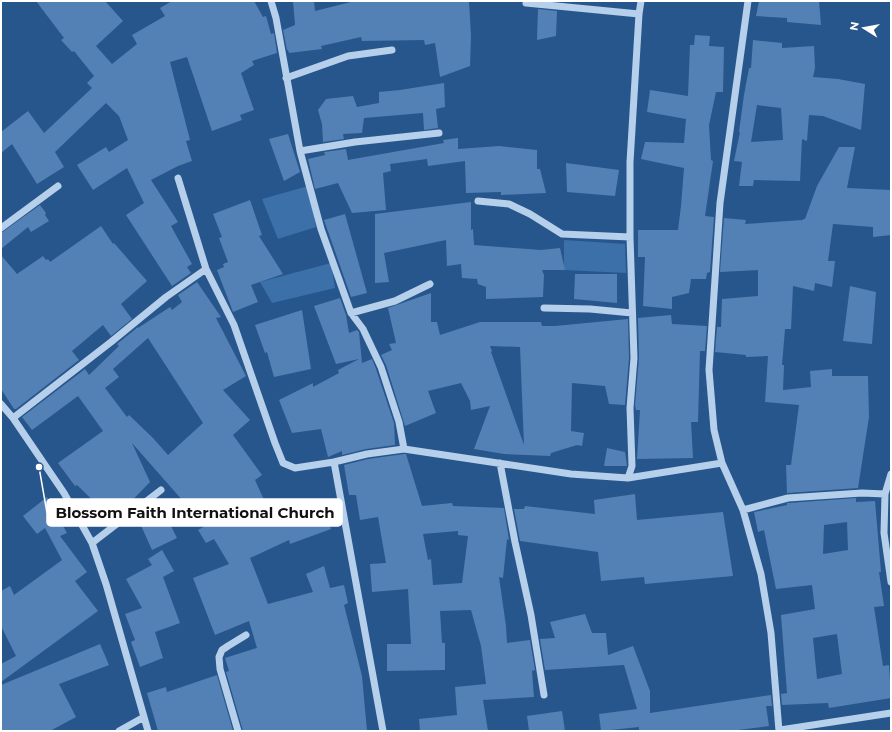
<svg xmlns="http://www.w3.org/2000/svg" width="892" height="732" viewBox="0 0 892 732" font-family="Montserrat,sans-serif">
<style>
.green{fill:#3b70a9}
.building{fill:#5381b5;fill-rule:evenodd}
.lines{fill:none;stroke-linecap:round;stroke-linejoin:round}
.minor{stroke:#b6cfea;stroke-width:7}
.leader{fill:none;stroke:#fff;stroke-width:1.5}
.callout-dot{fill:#fff;stroke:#27568c;stroke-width:1.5}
.callout{fill:#fff;stroke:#fff;stroke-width:1.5}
.callout-label{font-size:15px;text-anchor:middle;font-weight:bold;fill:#111}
</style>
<rect width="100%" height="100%" fill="#27568c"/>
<!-- green -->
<path class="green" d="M308,186L316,227L278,239L262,199Z
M564,240L625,244L626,273L564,270Z
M331,263L335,288L272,303L260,282Z"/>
<!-- building -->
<path class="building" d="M36,1H105L123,21L96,46L112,64L137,44L132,35L165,16L160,8L172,1H254L263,17L266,16L271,34L274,33L277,53L252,61L254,65L241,73L254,110L240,115L242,120L212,131L187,57L170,62L190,140L186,141L192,161L178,166L151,180L178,222L171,226L192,264L187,267L191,273L172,286L126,215L144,203L127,168L93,190L77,165L106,147L109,152L128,140L119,116L106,103L55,152L64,167L37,184L12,144L1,153V132L28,111L44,133L92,88L87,83L94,76L74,51L72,52L61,40L64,38Z
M293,1H314L315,11L355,1H469L471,36L470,66L440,77L435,43L425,45L424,40L362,41L361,37L321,46L322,49L289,53L288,50H287L283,30L295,25Z
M759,1H819L821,25L787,22V18L756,16Z
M538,9L557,11L556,36L537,40Z
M695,35L710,36L709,46L724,47L723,92H716L709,125L711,160L713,161L705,216L714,217L710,272L707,273L706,279H691L689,293L672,297V309L643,306L645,257H638V230H678L681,206L684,168L641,159L645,142L684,143L686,119L647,112L650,90L688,96L690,45H694Z
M753,40L782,43V48L814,46L815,68L813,77L838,79L865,84L861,130L823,116L809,115L807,141L802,139L800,181L754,180L753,186H739L742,162L734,161L740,132H739L744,95L749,68H751ZM757,105L781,108L783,140L751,142Z
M444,83L445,107L436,109L438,128L424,130L423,113L364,118L362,133L343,134L344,139L323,142L322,124L318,110L326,99L353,96L357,107L379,103V92L400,90Z
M288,134L300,172L284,181L269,139Z
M458,138V149L499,146L537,150V169H540L546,193L501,195V192L466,193L465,161L428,166L427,159L390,164L391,171L383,173L386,210L352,213L338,183L315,189L308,159L325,155L324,152L346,149L348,160L444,143L443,140Z
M839,147H855L847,188L891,190V235L873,237V227L833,224L828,261H835L832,287L815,283L814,291L793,286L791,329H785L782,365H784L783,390L811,387L810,371L832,369V376H868L869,417L858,488L787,493L786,465H791L799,405L765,402L768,356L746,357V355L715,352L717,327H721L722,299L758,296V270L720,272L724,218L746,220L745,224L803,220V219H805L817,186Z
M566,163L619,170L615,196L567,192Z
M250,200L262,235L259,236L283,274L251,285L258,302L233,312L217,270L224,267L223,264L228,262L219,238L222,237L213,214Z
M471,202V230L473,229L474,245L541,250L560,248L565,270H542L544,275L543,297L486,299V287L478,284L477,279L462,278L461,264L447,266L446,240L384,253L389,282L375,283V214Z
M40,205L46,213L45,215L49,221L31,232L28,227L1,249V233Z
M345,214L367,293L351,297L324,220Z
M101,226L113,244L114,243L147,281L121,304L132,319L111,336L103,325L72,351L79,360L16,409H14L1,389V255L17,274L43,256L46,260L48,259L50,262Z
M575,274H617V303L574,299Z
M197,282L221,317L216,318L246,376L223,390L250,420L233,435L262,475L255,480L275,524L323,508L331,529L290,544L289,540L250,558L268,604L313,592L306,574L324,566L330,588L344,585L348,603L344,605L362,676L367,731H243L226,672L229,671L225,658L257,648L249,621L215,635L193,578L229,564L214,539L206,543L198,530L205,526L132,443L150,482L113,520L77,485L75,486L58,463L103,431L78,396L32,430L22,417L85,369L89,375L119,346L117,344L138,327V328L170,307L172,310L182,302L178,295ZM148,338L203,423L168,455L153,438L129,415L127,417L105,388L119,377L113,369Z
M850,286L876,292L872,344L843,341Z
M431,293V322H437L440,335L480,322H541L542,326H555L628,319L629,358L625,405L609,404L605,386L572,383L571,431L584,433L582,446L577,445L551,453L550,456L504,454L474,449L490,406L471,410L470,401L461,383L428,391L436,413L405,426L386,365L381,355L392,350L389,344L396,343L388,308ZM490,346L520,347L524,445L491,352L492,351Z
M340,298L346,315L349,333L357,330L359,332L362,363L372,359L376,369L394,423L395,445L366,449L342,455V451L328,457L321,429L292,433L279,400L313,383V387L339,373L338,370L359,359L336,364L314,306Z
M302,310L311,369L274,377L267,352L265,353L255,325Z
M671,315L672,324L707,326L705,351H700L698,422H691L693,458L637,459L640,410H636L635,405L639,358L638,318Z
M607,448L625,452L627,466H604Z
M404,454H406L422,506L452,503L453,506L504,508L509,540L507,539L503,578L499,577L506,626L507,643L530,640L535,670L532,671L534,697L483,700L488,731H420L419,719L457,715L455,687L486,684L481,646L471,610L440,611L442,643H445V670L387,671V644H411L408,589L372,592L370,564L386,563L378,517L360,520L356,495H349L344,465L368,459ZM458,531V535L468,536L462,583L433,585L431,559L428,560L423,534Z
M635,494L637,520L723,512L733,576L645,584L644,577L601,581L598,552L520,541L514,509H524L525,506L595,514L594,500Z
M47,497L67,533L60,536L87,572L75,581L98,611L1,682V664L16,656L1,626V591L10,586L14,595L62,560L45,528L37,534L23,516Z
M856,498V502L875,501L881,572H879L884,606L874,607L883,666L889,665L891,698L829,708L828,703L782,705L781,694L787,693L781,615L815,609L812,585L776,589L764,530L758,532L754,512L787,505V503H789ZM847,522L848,550L823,554L824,525ZM837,634L842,674L817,679L813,638Z
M162,508L177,538L152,550L138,519Z
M162,550L174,571L163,577L180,623L155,632L163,658L140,667L131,642L135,640L125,614L142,608L126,579L152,565L148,559Z
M585,614L592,633H606L608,655L633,646L650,691V713L771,695L772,706H766L769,726L730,731H639V727L601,731L599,714L637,709L624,665L545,670L540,639L555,638L550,622Z
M100,644L109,665L59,684L76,717L50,731H1V685Z
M217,675L233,731H158L147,693L166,687L167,692Z
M562,711L565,731H529L527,716Z"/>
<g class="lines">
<!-- minor -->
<path class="minor" d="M271,1L276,18L300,151L321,229L351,313L363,329L381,367L399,422L404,449
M748,1L720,203L709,370L714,430L722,463L743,510L761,574L771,633L779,731
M526,3L639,14
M286,78L348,56L392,50
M300,151L355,142L439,133
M178,178L206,269L234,325L275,443L283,463L295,468L334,462L367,454L404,449L571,474L628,478L722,463
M478,201L509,204L530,214L562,234L630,237
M1,228L58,186
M544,308L590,309L632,313
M351,313L395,301L430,284
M1,404L13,418L64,493L92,543L106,584L148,731
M13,418L111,342L166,297L206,269
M334,462L383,731
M500,463L515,542L531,615L544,695
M891,474L885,494L884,533L891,582
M628,478L632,466L630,408L634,358L630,237V162L639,14L641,1
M743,510L788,498L862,493L885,494
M92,543L161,490
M780,730L891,713
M119,731L144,717
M238,731L220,669L219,657L222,650L228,646L246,635"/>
</g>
<!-- callouts -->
<path class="leader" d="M39 467L47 513"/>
<circle class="callout-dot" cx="39" cy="467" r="4"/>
<rect class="callout" x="47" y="499" width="295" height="27" rx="4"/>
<g class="callout-label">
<text x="195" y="518">Blossom Faith International Church</text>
</g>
<!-- border -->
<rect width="892" height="732" fill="none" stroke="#ffffff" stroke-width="4"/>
<!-- north arrow -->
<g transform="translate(864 28) rotate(281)" stroke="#27568c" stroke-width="3" paint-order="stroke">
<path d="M0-3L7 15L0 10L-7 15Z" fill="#ffffff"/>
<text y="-6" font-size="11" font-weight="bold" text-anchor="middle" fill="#ffffff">N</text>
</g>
</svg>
